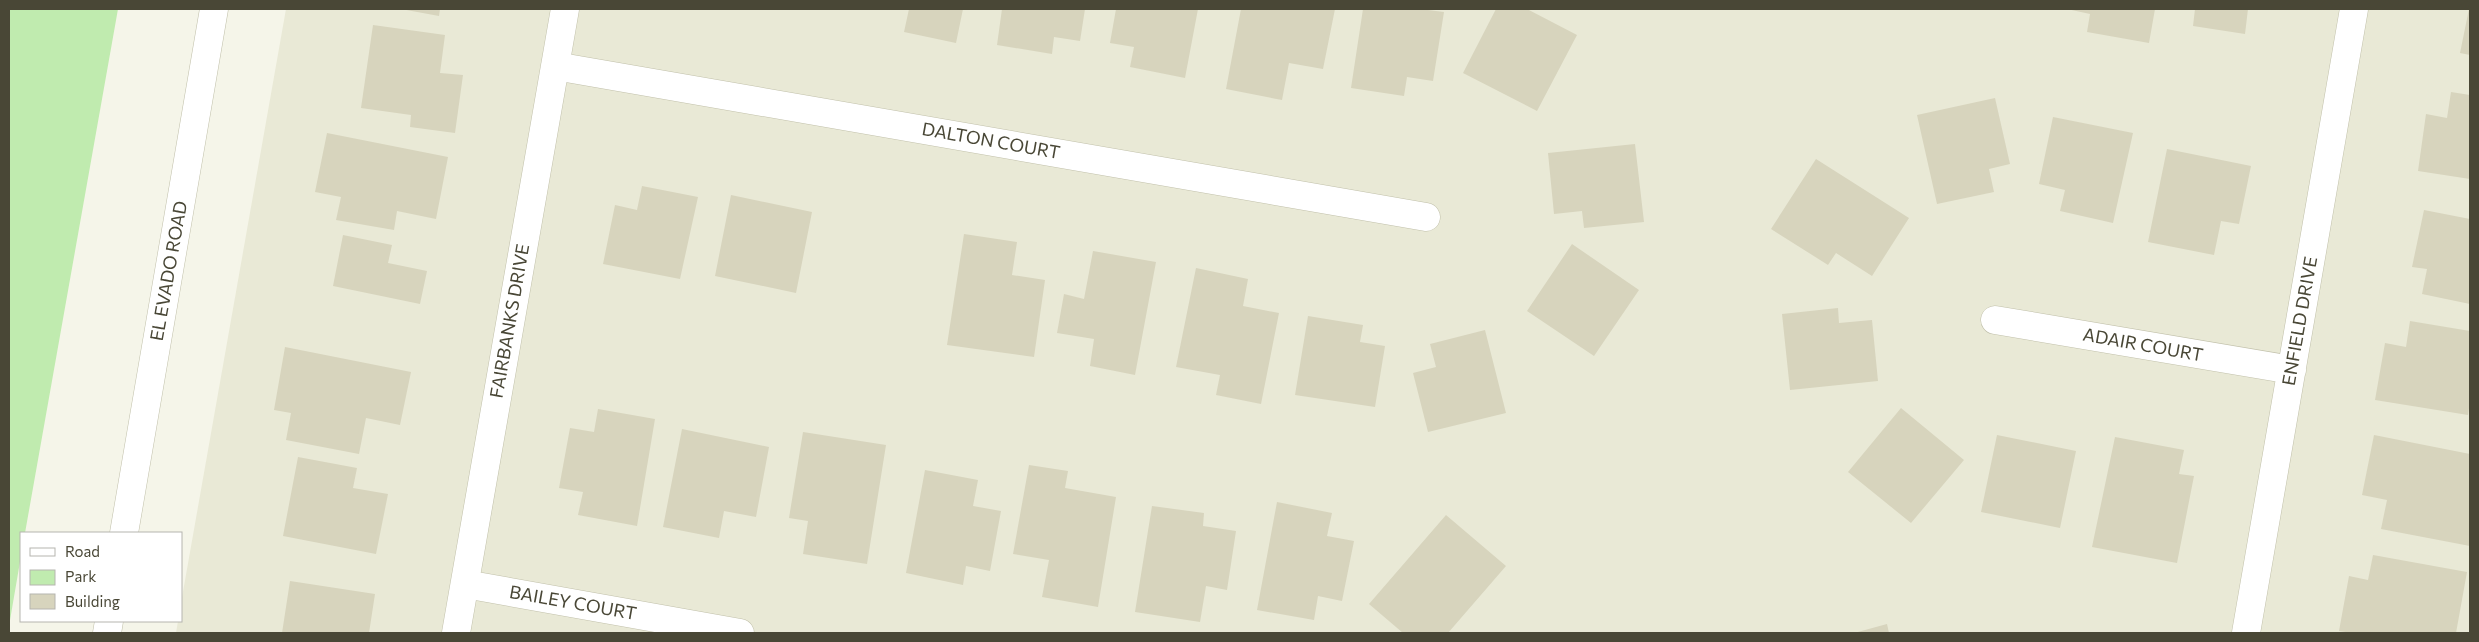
<svg xmlns="http://www.w3.org/2000/svg" width="2479" height="642" viewBox="0 0 2479 642" font-family="Commissioner,sans-serif">
<style>
.residential{fill:#e9e9d6}
.green{fill:#c0ebaf}
.building{fill:#d7d4bd}
.lines{fill:none;stroke-linecap:round;stroke-linejoin:round}
.minor-casing{stroke:#c1c0aa;stroke-width:29}
.tertiary-casing{stroke:#c1c0aa;stroke-width:29}
.minor{stroke:#fff;stroke-width:28}
.tertiary{stroke:#fff;stroke-width:28}
.labels{text-anchor:middle;stroke-width:5;stroke-linejoin:round;paint-order:stroke}
.street-label{font-size:18px;fill:#494736;stroke:#fff}
</style>
<rect width="100%" height="100%" fill="#f5f5e9"/>
<!-- residential -->
<path class="residential" d="M286,9H2470V633H176L178,621H181V603Z"/>
<!-- green -->
<path class="green" d="M9,9H118L25,533H21V556L9,626Z"/>
<!-- building -->
<path class="building" d="M401,9H440L439,16Z
M909,9H963L956,43L904,32Z
M1002,9H1085L1080,41L1054,37L1052,54L997,45Z
M1116,9H1198L1185,78L1130,67L1134,47L1110,43Z
M1241,9H1335L1323,69L1289,63L1282,100L1226,89Z
M1363,9H1420L1444,12L1433,81L1407,77L1404,96L1351,88Z
M1496,9H1527L1577,35L1537,111L1463,73Z
M2067,9H2155L2149,43L2087,32L2090,14Z
M2195,9H2248L2245,34L2193,26Z
M2469,9H2470V55L2460,53Z
M373,25L445,35L440,73L463,75L455,133L410,127L411,115L361,108Z
M2451,92L2470,95V179L2418,171L2426,114L2447,118Z
M1995,98L2010,164L1989,169L1994,192L1937,204L1917,115Z
M2053,117L2133,133L2113,223L2060,211L2065,190L2039,184Z
M327,133L448,157L436,219L397,211L394,230L336,220L341,197L315,192Z
M1635,144L1644,222L1584,228L1582,211L1554,214L1548,153Z
M2167,149L2251,166L2239,224L2221,221L2214,255L2148,242Z
M1816,159L1909,218L1872,276L1836,253L1828,265L1771,229Z
M642,186L698,197L680,279L603,264L615,205L637,210Z
M731,195L812,212L796,293L715,276Z
M2424,210L2470,219V304L2422,294L2427,269L2412,267Z
M964,234L1017,242L1012,275L1045,280L1034,357L947,345Z
M343,235L392,245L388,263L427,271L420,304L333,286Z
M1572,244L1639,290L1594,356L1527,311Z
M1093,251L1156,262L1135,375L1090,366L1094,339L1057,333L1064,294L1084,299Z
M1196,268L1248,279L1243,306L1279,313L1261,404L1216,395L1220,375L1176,367Z
M1838,308L1839,323L1872,320L1878,381L1790,390L1782,314Z
M1308,316L1363,325L1360,342L1385,346L1375,407L1295,395Z
M2410,321L2470,331V401L2468,415L2375,400L2385,343L2406,347Z
M1485,330L1506,413L1428,432L1413,373L1436,367L1430,344Z
M285,347L411,372L400,425L366,418L359,454L286,440L291,413L274,410Z
M1901,408L1964,460L1911,523L1848,472Z
M598,409L655,419L637,526L578,515L583,492L559,488L570,428L594,432Z
M682,429L769,447L756,517L724,511L719,538L663,527Z
M803,432L886,445L867,564L803,554L808,521L789,518Z
M1997,435L2076,451L2060,528L1981,512Z
M2374,435L2470,454V546L2381,529L2387,500L2362,495Z
M2115,437L2184,450L2179,474L2194,476L2177,563L2092,547Z
M298,457L357,468L353,488L388,494L376,554L283,536Z
M1029,465L1068,471L1065,488L1116,497L1098,607L1042,597L1049,560L1013,554Z
M925,470L978,480L973,506L1001,511L990,571L966,566L963,585L906,573Z
M1277,502L1332,513L1327,536L1354,541L1342,601L1318,596L1314,620L1257,610Z
M1152,506L1204,513L1203,526L1236,531L1227,590L1206,586L1200,622L1135,612Z
M1446,515L1506,566L1448,633H1403L1369,604Z
M2373,555L2467,572L2456,633H2352L2339,631L2349,576L2368,580Z
M290,581L375,594L369,633H282Z
M1887,624L1889,633H1854Z"/>
<g class="lines">
<defs>
<path id="minor" d="M555,66L1426,217
M1995,320L2292,370
M465,584L740,633
M456,633L565,9
M2246,633L2354,9"/>
<path id="tertiary" d="M124,533L214,9
M107,633L109,621"/>
</defs>
<!-- minor casing -->
<use href="#minor" class="minor-casing"/>
<!-- tertiary casing -->
<use href="#tertiary" class="tertiary-casing"/>
<!-- minor -->
<use href="#minor" class="minor"/>
<!-- tertiary -->
<use href="#tertiary" class="tertiary"/>
</g>
<g class="labels">
<!-- street labels -->
<g class="street-label">
<text transform="translate(991 141) rotate(10)" y="6">DALTON COURT</text>
<text transform="translate(169 271) rotate(-80)" y="6">EL EVADO ROAD</text>
<text transform="translate(510 321) rotate(-80)" y="6">FAIRBANKS DRIVE</text>
<text transform="translate(2300 321) rotate(-80)" y="6">ENFIELD DRIVE</text>
<text transform="translate(2143 345) rotate(10)" y="6">ADAIR COURT</text>
<text transform="translate(573 603) rotate(10)" y="6">BAILEY COURT</text>
</g>
</g>
<!-- border -->
<rect width="2479" height="642" fill="none" stroke="#494736" stroke-width="20"/>
<!-- legend -->
<rect x="20" y="532" width="162" height="90" fill="#ffffff" stroke="#b6b5af"/>
<rect x="30" y="548" width="25" height="8" fill="#ffffff" stroke="#b6b5af"/>
<text x="65" y="557" font-size="15" fill="#494736">Road</text>
<rect x="30" y="570" width="25" height="15" fill="#c0ebaf" stroke="#b6b5af"/>
<text x="65" y="582" font-size="15" fill="#494736">Park</text>
<rect x="30" y="594" width="25" height="15" fill="#d7d4bd" stroke="#b6b5af"/>
<text x="65" y="607" font-size="15" fill="#494736">Building</text>
</svg>
